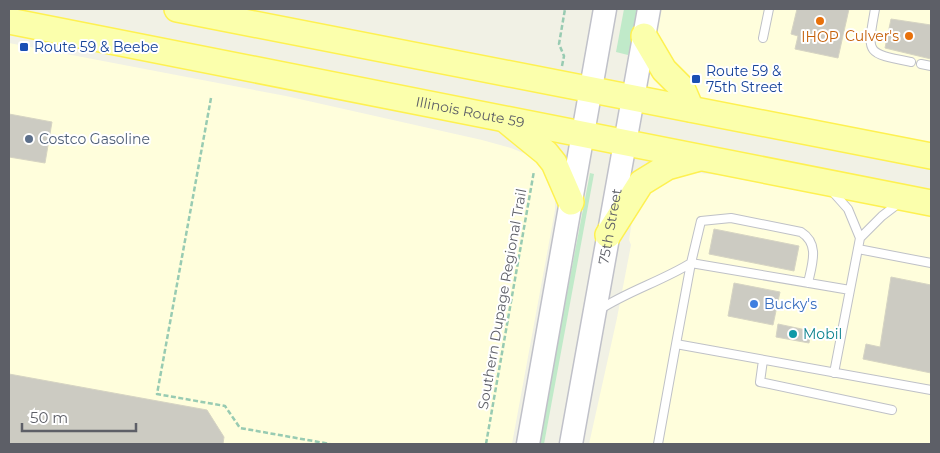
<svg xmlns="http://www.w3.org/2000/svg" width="940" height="453" viewBox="0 0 940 453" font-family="Montserrat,sans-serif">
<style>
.commercial{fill:#fffedc}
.green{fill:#c0eac9}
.building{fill:#cccbc2;stroke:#d6d4c3}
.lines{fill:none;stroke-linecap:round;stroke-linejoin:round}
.service-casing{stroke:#bfc1c7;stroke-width:10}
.secondary-casing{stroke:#c0c1c9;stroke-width:25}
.primary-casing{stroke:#fef151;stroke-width:28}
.path{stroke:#98cbb2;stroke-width:2.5;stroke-dasharray:5 2.5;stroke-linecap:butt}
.service{stroke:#fff;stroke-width:8}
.secondary{stroke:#fff;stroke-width:22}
.primary{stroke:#fbffac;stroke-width:25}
.food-dot{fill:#e8710a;stroke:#fff;stroke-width:2}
.transit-dot{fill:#1a4fb4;stroke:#fff;stroke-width:2}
.service-dot{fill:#5c6f8a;stroke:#fff;stroke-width:2}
.shop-dot{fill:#3f7fe0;stroke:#fff;stroke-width:2}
.culture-dot{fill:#0f9aa8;stroke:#fff;stroke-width:2}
.labels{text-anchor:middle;stroke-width:4;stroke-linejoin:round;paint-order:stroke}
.food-label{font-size:14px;fill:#c56008;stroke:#fff;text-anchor:end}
.transit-label{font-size:14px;fill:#164399;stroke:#fff;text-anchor:start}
.street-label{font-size:14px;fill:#5d5f67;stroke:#fff}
.service-label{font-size:14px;fill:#4e5e75;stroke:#fff;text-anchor:start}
.shop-label{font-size:14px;fill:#366cbe;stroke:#fff;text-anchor:start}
.culture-label{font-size:14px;fill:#0d838f;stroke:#fff;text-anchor:start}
</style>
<rect width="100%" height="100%" fill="#f1f1e5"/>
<!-- commercial -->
<path class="commercial" d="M658,9H931V143L644,87Z
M9,43L286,96L482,140L511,148L533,157L550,176L555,191V210L512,444H9Z
M681,171L719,175L931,216V444H589L617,318L631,245L629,240L633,215L641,196Z"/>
<!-- green -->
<path class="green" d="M624,9H639L633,44L628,55L616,52Z
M590,173L594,174L544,444H538Z"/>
<!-- building -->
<path class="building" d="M797,9H849L838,58L795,49L798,36L791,34Z
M891,19L931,25V59L885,48Z
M9,114L52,122L45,163L9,157Z
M714,229L799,246L794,271L709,254Z
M891,277L931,285V373L863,359L866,344L880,347Z
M734,283L780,292L773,325L728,316Z
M778,324L811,331L809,343L776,337Z
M9,374L207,410L224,437L223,444H9Z"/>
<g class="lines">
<defs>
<path id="service" d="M875,9C867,54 865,53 911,62
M763,38L769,9
M921,64L931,66
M832,191L848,209L860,238L834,373
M860,238L882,216L899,203
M858,249L931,263
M599,310C628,291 662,281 691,263L701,221L731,218L801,232C820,244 812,264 808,283
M676,344L691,263L850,290
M763,360L760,382L892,410
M658,444L676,344L931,390"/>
<g id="secondary">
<path d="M528,444L605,9"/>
<path id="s1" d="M571,444L649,9"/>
</g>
<g id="primary">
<path d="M177,9L931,156"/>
<path id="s2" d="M9,21L931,203"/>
<path d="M644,36L664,70L682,88L691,109"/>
<path d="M508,122L546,153L554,163L571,202"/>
<path d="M608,235L641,183L667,167L696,159"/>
</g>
</defs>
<!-- service casing -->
<use href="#service" class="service-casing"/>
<!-- secondary casing -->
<use href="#secondary" class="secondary-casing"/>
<!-- primary casing -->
<use href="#primary" class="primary-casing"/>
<!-- path -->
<path class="path" d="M562,66L564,56L559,44L565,9
M211,98L157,394L225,406L240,428L330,444
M486,444L534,171"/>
<!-- service -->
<use href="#service" class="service"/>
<!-- secondary -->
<use href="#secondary" class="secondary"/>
<!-- primary -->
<use href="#primary" class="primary"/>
</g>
<!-- markers -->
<g class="food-dot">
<circle cx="820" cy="21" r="5"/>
<circle cx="909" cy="36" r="5"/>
</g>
<g class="transit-dot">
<rect x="19" y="42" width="10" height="10" rx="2.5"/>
<rect x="691" y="74" width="10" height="10" rx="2.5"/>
</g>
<circle class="service-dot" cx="29" cy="139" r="5"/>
<circle class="shop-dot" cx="754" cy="304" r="5"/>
<circle class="culture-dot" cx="793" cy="334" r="5"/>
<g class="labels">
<!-- food labels -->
<g class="food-label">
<text x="899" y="41">Culver's</text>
<text x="820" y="42" text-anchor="middle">IHOP</text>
</g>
<!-- transit labels -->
<g class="transit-label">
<text x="34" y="52">Route 59 &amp; Beebe</text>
<text x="706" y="76">Route 59 &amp;<tspan x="706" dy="16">75th Street</tspan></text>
</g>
<!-- street labels -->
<g class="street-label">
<text dy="5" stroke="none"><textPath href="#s2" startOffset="470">Illinois Route 59</textPath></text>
<text dy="5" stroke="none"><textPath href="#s1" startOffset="221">75th Street</textPath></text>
<text transform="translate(502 299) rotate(-80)" y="5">Southern Dupage Regional Trail</text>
</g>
<!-- service labels -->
<g class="service-label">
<text x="39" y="144">Costco Gasoline</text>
</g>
<!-- shop labels -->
<g class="shop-label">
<text x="764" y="309">Bucky's</text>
</g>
<!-- culture labels -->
<g class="culture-label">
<text x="803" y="339">Mobil</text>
</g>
</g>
<!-- border -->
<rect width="940" height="453" fill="none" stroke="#5d5f67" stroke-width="20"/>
<!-- scale -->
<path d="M22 423v8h114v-8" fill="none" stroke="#5d5f67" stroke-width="2.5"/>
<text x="30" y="423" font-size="15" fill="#5d5f67" stroke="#ffffff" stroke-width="4" paint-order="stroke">50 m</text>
</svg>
